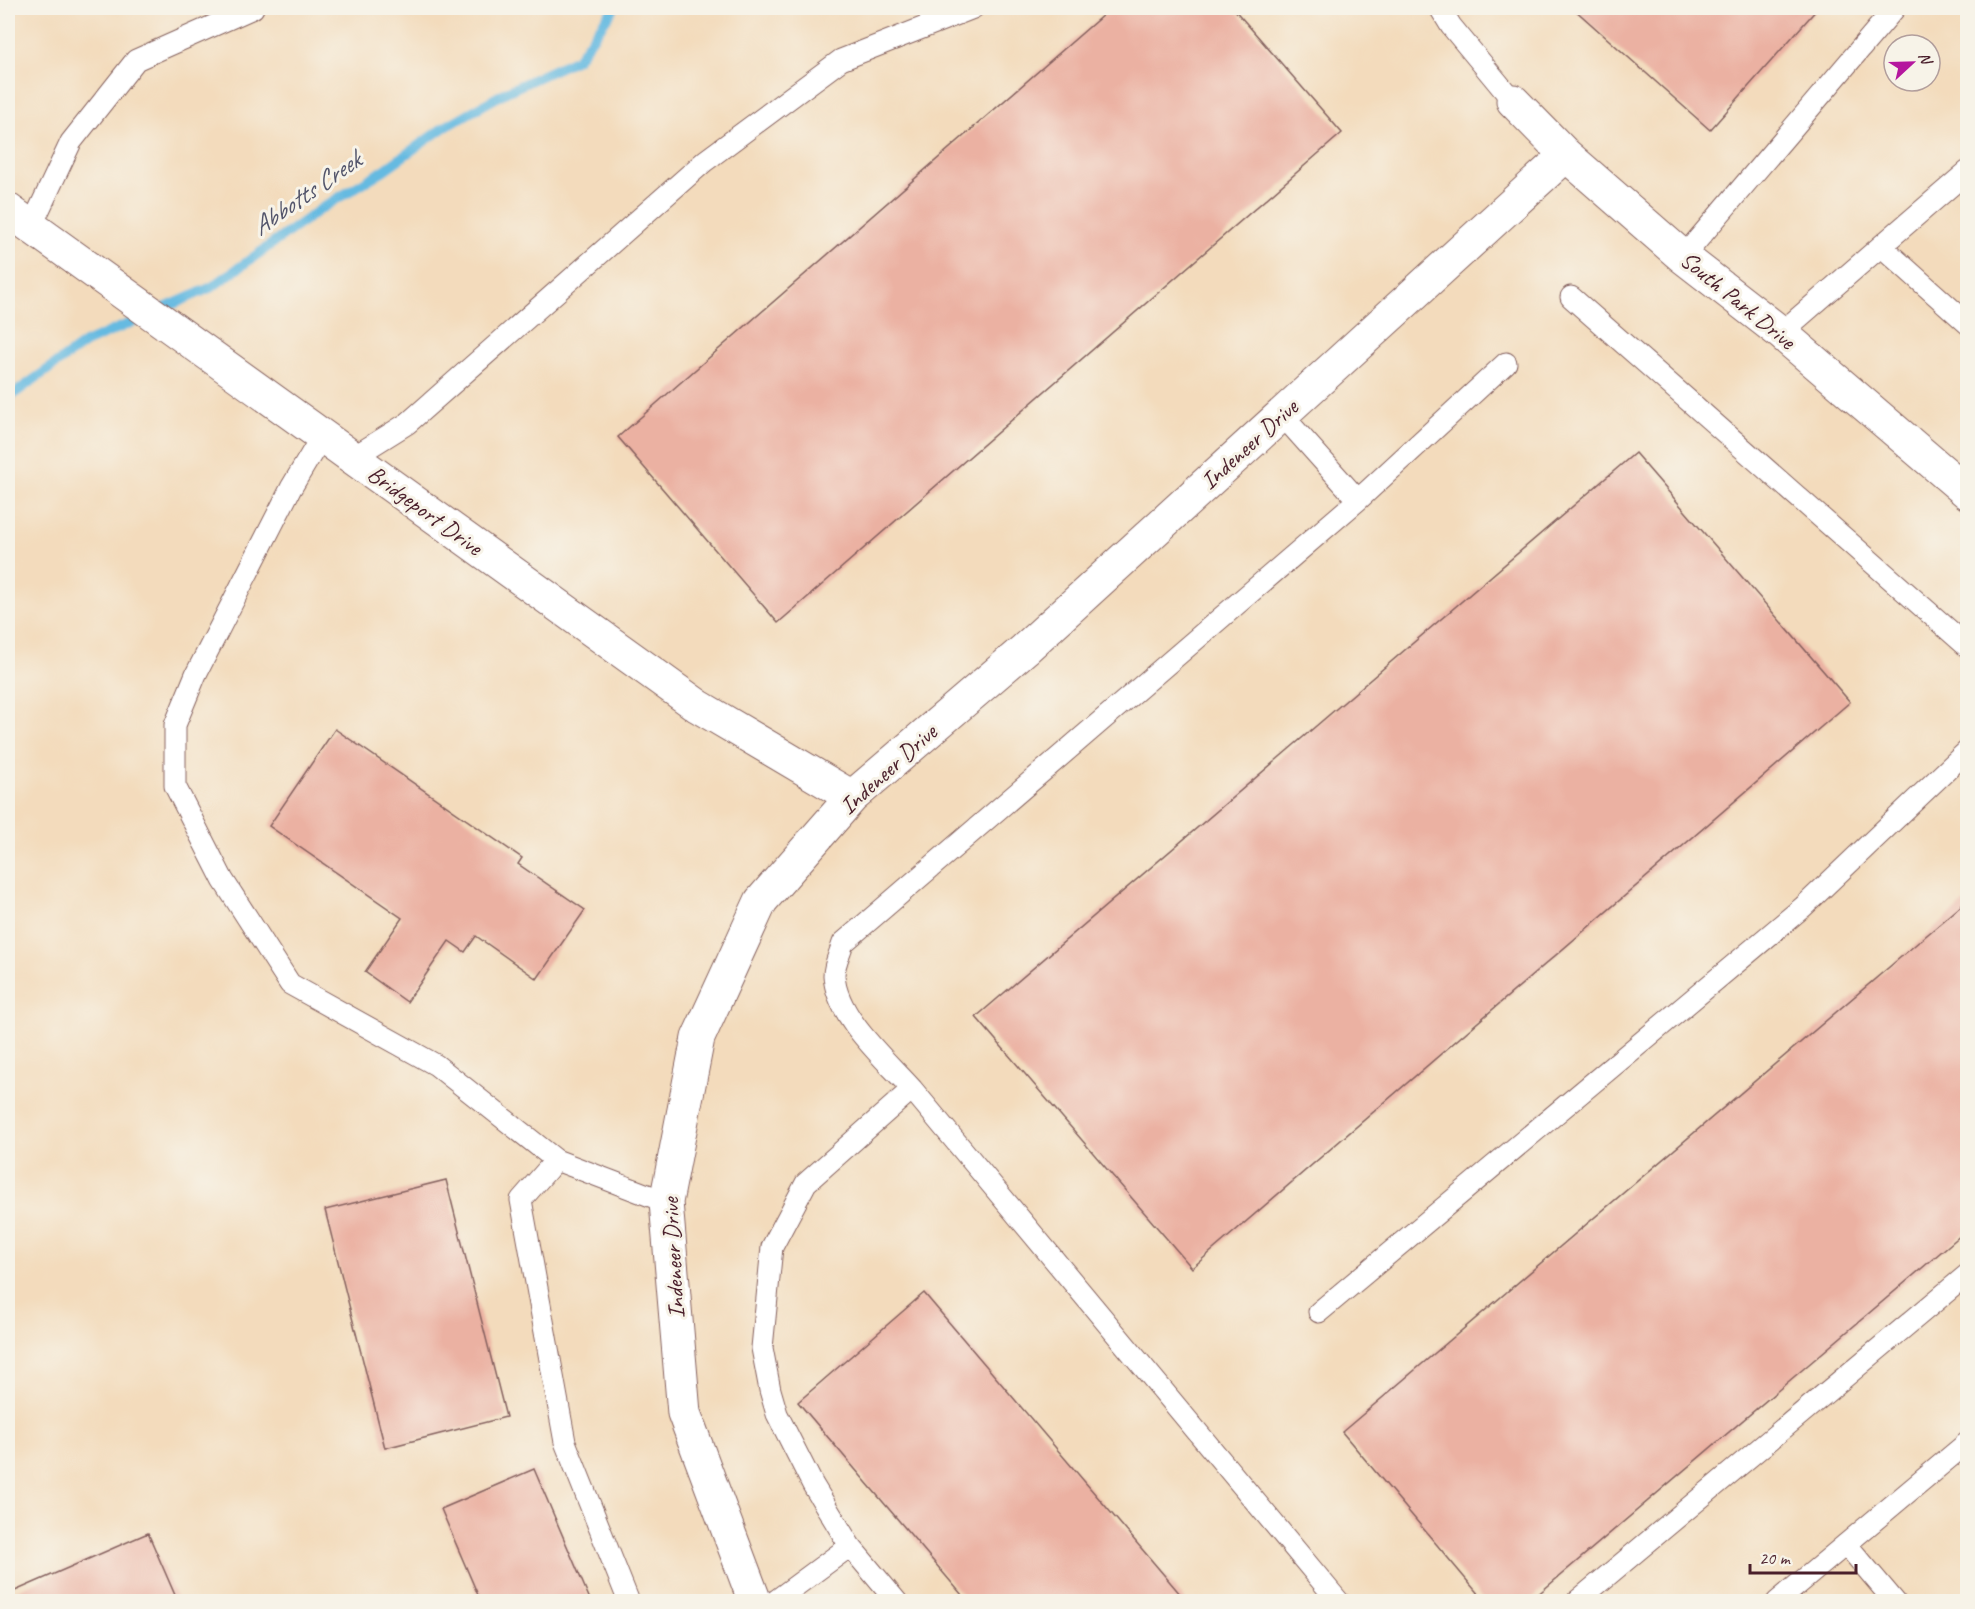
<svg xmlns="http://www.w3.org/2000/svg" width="1975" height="1609" viewBox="0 0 1975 1609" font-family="Caveat,sans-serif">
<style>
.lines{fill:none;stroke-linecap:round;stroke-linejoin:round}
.stream{stroke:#65bae1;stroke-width:10}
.building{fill:#ebb1a2}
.lane-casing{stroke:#85615e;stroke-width:23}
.street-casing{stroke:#85615e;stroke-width:35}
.lane{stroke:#fff;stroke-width:21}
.street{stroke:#fff;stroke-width:33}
.labels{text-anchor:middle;stroke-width:6;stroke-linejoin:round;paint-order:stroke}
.street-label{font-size:24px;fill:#4a1f2b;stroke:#f7f3e8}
.water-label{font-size:26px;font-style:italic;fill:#53556b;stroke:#f7f3e8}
</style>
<rect width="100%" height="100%" fill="#f7f3e8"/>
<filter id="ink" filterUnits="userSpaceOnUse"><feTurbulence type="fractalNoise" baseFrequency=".0167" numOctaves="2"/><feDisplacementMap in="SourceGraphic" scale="12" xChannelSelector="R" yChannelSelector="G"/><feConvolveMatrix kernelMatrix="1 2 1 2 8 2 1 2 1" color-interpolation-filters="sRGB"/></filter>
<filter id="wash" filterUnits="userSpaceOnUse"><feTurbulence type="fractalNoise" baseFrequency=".008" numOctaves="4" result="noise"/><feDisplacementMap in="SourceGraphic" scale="24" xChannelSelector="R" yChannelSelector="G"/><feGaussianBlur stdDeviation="1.35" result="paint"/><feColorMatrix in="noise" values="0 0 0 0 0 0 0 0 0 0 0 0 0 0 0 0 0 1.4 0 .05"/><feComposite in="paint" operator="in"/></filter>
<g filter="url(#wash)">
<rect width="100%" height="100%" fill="#f3dbbc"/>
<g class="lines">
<!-- stream -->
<path class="stream" d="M8,398L85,343L212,287L322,208L384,170L443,128L506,92L577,59L614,8"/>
</g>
<g id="blocks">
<!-- building -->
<path class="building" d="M1111,8H1233L1342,133L778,623L618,437Z
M1573,8H1818L1710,130Z
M1635,453L1850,702L1192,1268L976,1017Z
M335,729L522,858L518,864L585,910L537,979L476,936L465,952L449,941L407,1002L365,972L402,918L269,826Z
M1968,900V1229L1529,1602H1485L1342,1432Z
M446,1180L506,1417L385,1448L325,1210Z
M924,1293L1187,1602H968L798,1402Z
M534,1469L591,1602H481L441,1509Z
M148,1533L178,1602H8V1594Z"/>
</g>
</g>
<g filter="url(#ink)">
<use href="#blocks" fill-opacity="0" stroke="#85615e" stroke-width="1.5"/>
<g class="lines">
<defs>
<path id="lane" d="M1440,8L1451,26L1513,101
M31,227L71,142L136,60L253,8
M1881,246L1968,171
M1683,257L1895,8
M1571,297L1968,647
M1781,333L1881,246L1968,324
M1282,415L1358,500
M322,436L291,488L196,674L175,725V786L223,880L290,984L436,1065L556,1160
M352,458L408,423L705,161L841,60L973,8
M912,1089L1339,1602
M1319,1312L1803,907L1968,750
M1846,1544L1895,1602
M850,1546L813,1485L777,1414L770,1390L762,1348L772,1247L806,1183L912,1089C885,1059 836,1017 834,975C834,965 840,953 843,943L1358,500L1506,363
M629,1602L565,1442L521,1200L556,1160L666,1202
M774,1602L850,1546L897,1602
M1576,1602L1968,1274
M1777,1602L1968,1442"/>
<path id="street" d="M1513,101L1566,155L1683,257L1781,333L1968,493
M8,210L698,706L852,797
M755,1602L684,1413L666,1202L698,1038L761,901L852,797L1025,649L1566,155"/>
</defs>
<!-- lane casing -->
<use href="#lane" class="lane-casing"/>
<!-- street casing -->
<use href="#street" class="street-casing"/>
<!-- lane -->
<use href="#lane" class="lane"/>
<!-- street -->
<use href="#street" class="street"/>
</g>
</g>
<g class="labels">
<!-- street labels -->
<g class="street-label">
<text transform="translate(1738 300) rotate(39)" y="8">South Park Drive</text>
<text transform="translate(1249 444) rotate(-42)" y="8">Indeneer Drive</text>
<text transform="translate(425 510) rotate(36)" y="8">Bridgeport Drive</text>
<text transform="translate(888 769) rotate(-42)" y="8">Indeneer Drive</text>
<text transform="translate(673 1258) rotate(-93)" y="8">Indeneer Drive</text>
</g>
<!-- water labels -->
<g class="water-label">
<text transform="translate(306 193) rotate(-35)" y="9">Abbotts Creek</text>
</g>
</g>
<!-- margin -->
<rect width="1975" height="1609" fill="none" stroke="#f7f3e8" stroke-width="30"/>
<!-- north arrow -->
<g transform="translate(1912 63) rotate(68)"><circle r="28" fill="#f7f3e8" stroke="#b29e9c" stroke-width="1.5"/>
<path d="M0-4.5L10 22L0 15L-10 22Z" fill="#b5179e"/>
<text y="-9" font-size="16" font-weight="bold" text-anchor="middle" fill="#4a1f2b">N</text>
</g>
<!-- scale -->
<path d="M1750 1564v9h106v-9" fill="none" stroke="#4a1f2b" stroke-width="3"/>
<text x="1759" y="1564" font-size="18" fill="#4a1f2b" stroke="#f7f3e8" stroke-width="4.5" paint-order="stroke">20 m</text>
</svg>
